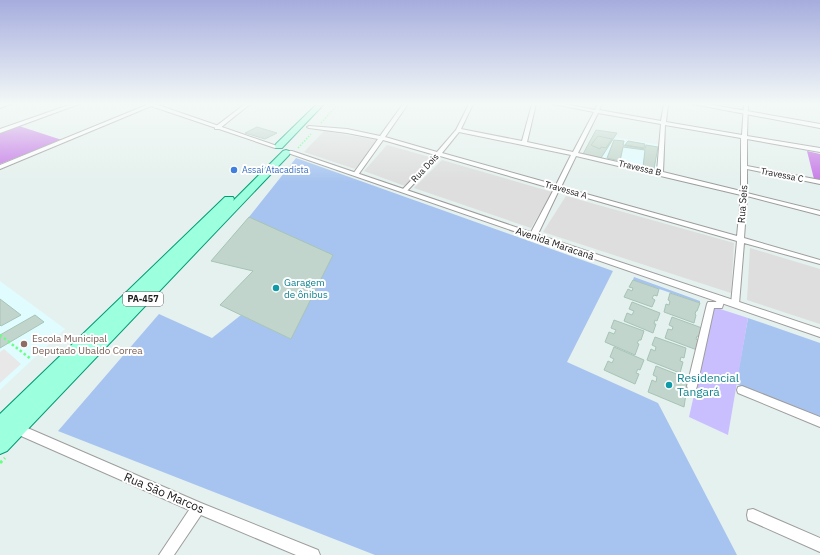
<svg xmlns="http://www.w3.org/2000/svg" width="820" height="555" viewBox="0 0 820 555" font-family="'IBM Plex Sans',sans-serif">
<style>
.residential{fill:#dddedd}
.education{fill:#e0fcff}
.grass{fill:#a7c4f0}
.park{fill:#c9bfff}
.pitch{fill:#c77ce7}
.parking{fill:#e8e8e8}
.building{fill:#c2d5cc;stroke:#a6c4b6}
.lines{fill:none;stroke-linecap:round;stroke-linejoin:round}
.minor-casing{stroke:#9d9d9d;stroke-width:2}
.tertiary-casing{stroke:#9d9d9d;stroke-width:2}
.primary-casing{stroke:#009b75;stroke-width:2}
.path-far2{stroke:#68ff85;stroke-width:1.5;stroke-dasharray:1.5 1.5;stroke-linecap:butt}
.path-far1{stroke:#68ff85;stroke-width:2.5;stroke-dasharray:2.5 2.5;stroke-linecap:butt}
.path{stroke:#68ff85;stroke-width:3;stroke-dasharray:3 3;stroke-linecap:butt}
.minor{fill:#fff;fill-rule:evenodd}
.tertiary{fill:#fff;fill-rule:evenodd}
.primary{fill:#9cffdd;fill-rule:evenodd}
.shop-dot{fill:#3f7fe0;stroke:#fff;stroke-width:1.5}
.culture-dot{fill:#0f9aa8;stroke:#fff;stroke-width:1.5}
.education-dot{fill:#8d6e63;stroke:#fff;stroke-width:1.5}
.labels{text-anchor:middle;stroke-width:4;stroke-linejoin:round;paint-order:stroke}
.far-street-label{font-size:9px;fill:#202020;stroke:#fff}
.far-shop-label{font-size:9px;fill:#366cbe;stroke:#fff;text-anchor:start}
.shield{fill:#fff;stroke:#636363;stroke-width:1}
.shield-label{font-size:9px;font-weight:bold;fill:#202020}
.street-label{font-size:10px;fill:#202020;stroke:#fff}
.culture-label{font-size:10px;fill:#0d838f;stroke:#fff;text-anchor:start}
.education-label{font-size:10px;fill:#785e54;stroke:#fff;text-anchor:start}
.near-culture-label{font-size:12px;fill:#0d838f;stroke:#fff;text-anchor:start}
.near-street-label{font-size:12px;fill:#202020;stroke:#fff}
</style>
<rect width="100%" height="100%" fill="#e5f1ee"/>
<!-- residential -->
<path class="residential" d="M324,131L377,140L355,169L304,152Z
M387,145L433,158L405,186L364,171Z
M442,160L552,192L531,228L414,188Z
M566,196L734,243L731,293L543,232Z
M750,248L820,269V324L747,300Z"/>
<!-- education -->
<path class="education" d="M614,137L660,145L657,171L601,158Z
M0,281L65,329L0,390Z"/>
<!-- grass -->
<path class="grass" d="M296,158L613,271L567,362L658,403L737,555H375L58,431L159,314L212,338L241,315L291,339L249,217Z
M634,277L700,301V303L633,280Z
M748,318L820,343V418L736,384Z"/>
<!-- park -->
<path class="park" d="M714,307L748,318L728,435L689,417Z"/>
<!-- pitch -->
<path class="pitch" d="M19,126L62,140L0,164V132Z
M807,151L820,154V180L814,179Z"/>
<!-- parking -->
<path class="parking" d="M4,349L21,364L0,383V352Z"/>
<!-- building -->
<path class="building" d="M257,127L277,133L265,139L245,133Z
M596,130L617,133L601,158L583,154Z
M598,136L612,139L606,148L601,147L600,149L591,145Z
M614,140L624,141L623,145L645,149L646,145L658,147L654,169L643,167L645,150L623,147L620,161L607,158Z
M628,141L645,144L644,148L625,145Z
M249,217L333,255L291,339L220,305L253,271L211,261Z
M633,280L659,289L657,296L654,295L652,298L655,300L652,307L624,297L628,289L632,291L633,288L629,287Z
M670,293L700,303L697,311H696L695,314L696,315L694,323L664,312L666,304L669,305L670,301L668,300Z
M0,299L21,315L1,326L0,325Z
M632,302L660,313L657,321L655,320L654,324H656L653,333L624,321L627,313L632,315L634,311L629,309Z
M35,315L44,322L0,348V335Z
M672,317L702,328L700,337L697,336L696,339L699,341L697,350L665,338L668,329L672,330L673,327L669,325Z
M614,320L644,331L641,340H639L637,343L639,344L635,355L605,342L609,332L614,334L616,330L611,328Z
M655,337L686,348L684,358L681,357L680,361L683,362L680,373L647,360L651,349L655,351L656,347L652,345Z
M614,347L644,360L640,370L638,369L636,373L639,374L635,384L604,370L608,361L612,363L614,359L610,357Z
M656,366L689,379L687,390L683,389L682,393L686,394L684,407L648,392L652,380L656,382L657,377L653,375Z"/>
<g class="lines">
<defs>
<path id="minor" d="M3,104H10L0,108V105Z
M72,104H79L0,133V129Z
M149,104H156L0,169V165Z
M245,104H250L219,129H215V127Z
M403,104H408L385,137L437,152L456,130L469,104H473L461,129L522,141L532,104H536L527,142L573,152L594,112L553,104H565L595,110L598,104H602L599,110L661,121L664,104H668L666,122L742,135L744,104H748L747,136L820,148V152L747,139V166L820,180V184L747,169V193L820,211V215L747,196L744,238L820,260V264L744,243L739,304L738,306H732L731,304L737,241L559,190L537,236L533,238H530L529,236L554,189L440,156L406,192H402V190L435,155L383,140L358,175L356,176L353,174L378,139L347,133L309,128L307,127L309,126L347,129L380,136ZM598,113L661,124L657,171L578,153ZM665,125L741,138V191L663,172ZM459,132L571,155L556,185L442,153ZM576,156L741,195L737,236L561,187Z
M721,296L725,299L722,308H714L697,386L696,389L692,390L688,389L687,386L707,304L708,302H716L718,297Z
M742,386L820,417V427L738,393L737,390L738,387Z
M16,423L201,503L318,550L320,555H296L201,515L174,555H159L189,510L12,432L10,428L12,424Z
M753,509L820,538V552L748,520L747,515L748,510Z"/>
<path id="tertiary" d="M145,104H155L280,147L275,148Z
M693,104H707L820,124V128Z
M288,151H292L536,234L820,329V337L288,153Z"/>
<path id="primary" d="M317,104H324L282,148H276L275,146L276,144Z
M286,150L289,151L290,153L289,155L7,451L0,454V414L225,197H233L234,199L233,201L283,151Z"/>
</defs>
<!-- minor casing -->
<use href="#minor" class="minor-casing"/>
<!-- tertiary casing -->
<use href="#tertiary" class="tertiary-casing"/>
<!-- primary casing -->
<use href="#primary" class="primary-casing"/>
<!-- path-far2 -->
<path class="path-far2" d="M321,123L338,104
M298,148L311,134"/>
<!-- path-far1 -->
<path class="path-far1" d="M0,335L31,359"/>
<!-- path -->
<path class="path" d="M0,463L5,458"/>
<!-- minor -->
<use href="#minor" class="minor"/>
<!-- tertiary -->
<use href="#tertiary" class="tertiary"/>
<!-- primary -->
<use href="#primary" class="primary"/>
</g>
<!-- sky -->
<linearGradient id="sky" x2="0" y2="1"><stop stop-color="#a6adde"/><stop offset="0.57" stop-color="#f3f9f7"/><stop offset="1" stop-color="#f3f9f7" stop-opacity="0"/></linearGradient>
<rect width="820" height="182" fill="url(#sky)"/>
<!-- markers -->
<circle class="shop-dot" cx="234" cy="170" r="4"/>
<g class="culture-dot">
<circle cx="276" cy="288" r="4"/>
<circle cx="669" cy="385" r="4"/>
</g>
<circle class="education-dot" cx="24" cy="344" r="4"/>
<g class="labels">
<!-- far-street labels -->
<g class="far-street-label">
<text transform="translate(425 168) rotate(-47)" y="3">Rua Dois</text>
<text transform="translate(640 168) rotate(13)" y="3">Travessa B</text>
<text transform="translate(782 175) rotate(11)" y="3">Travessa C</text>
<text transform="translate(566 190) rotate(16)" y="3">Travessa A</text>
</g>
<!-- far-shop labels -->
<g class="far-shop-label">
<text x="242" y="173">Assaí Atacadista</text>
</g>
<!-- shield labels -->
<rect class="shield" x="123" y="292" width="40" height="14" rx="3"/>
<g class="shield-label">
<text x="143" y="302">PA-457</text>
</g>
<!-- street labels -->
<g class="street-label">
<text transform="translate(742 204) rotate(-86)" y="4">Rua Seis</text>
<text transform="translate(555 243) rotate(19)" y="4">Avenida Maracanã</text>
</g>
<!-- culture labels -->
<g class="culture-label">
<text x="284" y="286">Garagem<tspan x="284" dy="12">de ônibus</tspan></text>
</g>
<!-- education labels -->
<g class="education-label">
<text x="32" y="342">Escola Municipal<tspan x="32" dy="12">Deputado Ubaldo Correa</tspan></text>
</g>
<!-- near-culture labels -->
<g class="near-culture-label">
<text x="677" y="382">Residencial<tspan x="677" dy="14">Tangará</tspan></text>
</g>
<!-- near-street labels -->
<g class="near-street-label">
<text transform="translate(164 493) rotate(23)" y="4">Rua São Marcos</text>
</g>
</g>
</svg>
